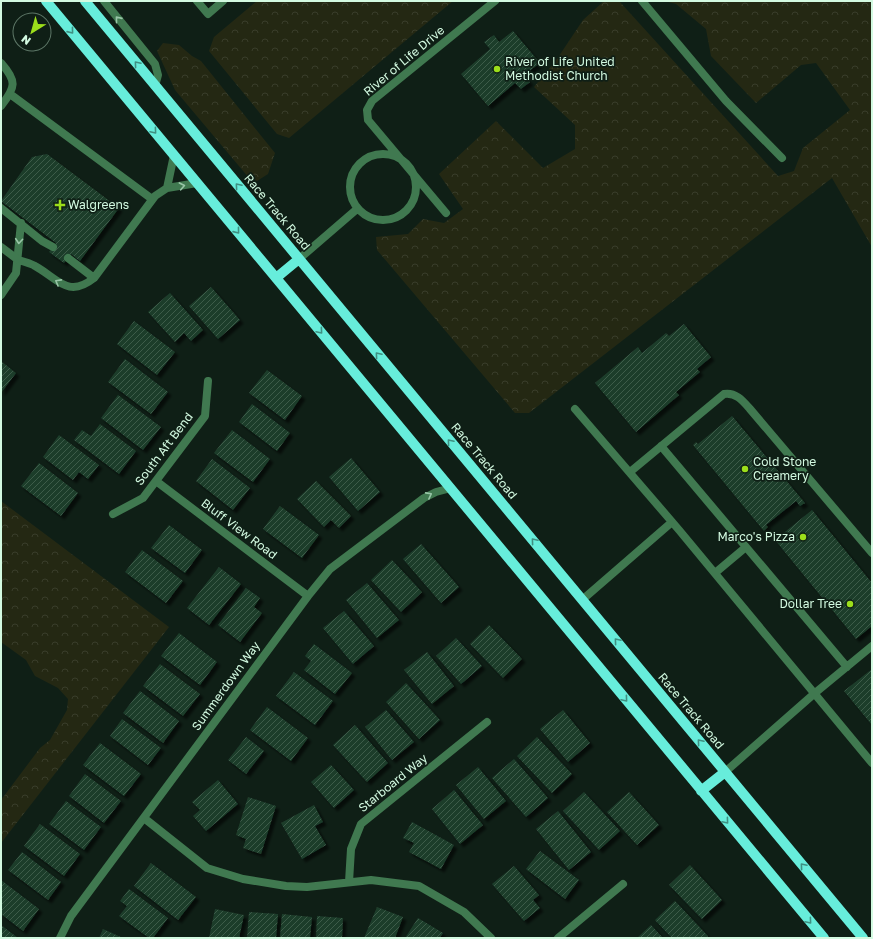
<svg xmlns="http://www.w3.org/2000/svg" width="873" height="939" viewBox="0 0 873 939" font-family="'Golos Text',sans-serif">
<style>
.forest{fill:url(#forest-crowns)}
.building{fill:url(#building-hatch);filter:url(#shadow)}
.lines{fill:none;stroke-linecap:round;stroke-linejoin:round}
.lane{stroke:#407950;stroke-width:8}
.street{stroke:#407950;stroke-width:8}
.primary{stroke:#67eddb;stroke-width:10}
.oneway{stroke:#98c6a7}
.oneway2{stroke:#3f9082}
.poi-dot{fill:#9cde1b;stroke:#0f1f16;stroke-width:1.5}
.labels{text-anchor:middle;stroke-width:3.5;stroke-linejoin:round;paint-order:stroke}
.street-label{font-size:12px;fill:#d3fae1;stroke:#0f1f16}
.poi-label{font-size:12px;fill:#d3fae1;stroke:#0f1f16;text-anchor:start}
</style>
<defs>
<pattern id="forest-crowns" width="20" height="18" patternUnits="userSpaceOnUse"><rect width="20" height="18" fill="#242813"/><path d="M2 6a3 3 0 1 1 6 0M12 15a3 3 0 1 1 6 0" fill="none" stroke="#393d2a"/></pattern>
<pattern id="building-hatch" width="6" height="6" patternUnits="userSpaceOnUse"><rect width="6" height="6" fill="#1e3e2c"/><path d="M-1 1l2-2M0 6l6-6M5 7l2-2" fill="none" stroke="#3e5b4a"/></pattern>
<filter id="shadow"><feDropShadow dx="3.5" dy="3.5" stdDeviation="1" flood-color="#0009"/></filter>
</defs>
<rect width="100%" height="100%" fill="#0f1f16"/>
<!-- forest -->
<path class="forest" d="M257,1H453L289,138L277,134L209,51L214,37Z
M604,1H619L778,176L794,171L803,148L850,110L816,63L801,65L756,103L711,56L706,29L676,4L665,1H872V247L832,178L529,413H515L377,250L376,237L408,234L423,219L444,223L463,209L439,174L496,121L543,168L575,149V125L534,87L557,59L583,20Z
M163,43L179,45L192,56L201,61L275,153L268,174L257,181L249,178L175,90L157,51Z
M1,501L169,627L1,843V800L40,748L50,740L67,710L68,699L58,688L35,676L26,660L1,642Z"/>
<!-- building -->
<path class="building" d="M513,31L540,63L524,75L530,82L521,89L515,83L488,106L461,74L490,49L484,42L494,35L499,42Z
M47,154L119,208L80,261L71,254L64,263L49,252L56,243L1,201L32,157Z
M211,287L240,320L218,339L189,306Z
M170,293L203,330L191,341L184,333L175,342L148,312Z
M134,321L175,352L157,375L117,344Z
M684,324L711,357L697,369L700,372L676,392L679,395L636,432L595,383L638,347L642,353L666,333L669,336Z
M125,359L168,392L151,414L108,382Z
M1,361L16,373L1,393Z
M267,370L302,396L285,420L249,393Z
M118,395L161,427L143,450L101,418Z
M252,404L290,433L277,451L239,422Z
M732,416L805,503L800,506L796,501L766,525L768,527L764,531L693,445L696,442L698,444Z
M100,424L136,451L119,474L74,440L82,430L91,436Z
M232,430L270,459L253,482L214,453Z
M59,435L99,465L88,479L79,472L73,480L43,457Z
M351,458L380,492L358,511L329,477Z
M212,459L250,488L233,510L196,481Z
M39,463L78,493L61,516L21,486Z
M316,481L351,516L339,528L331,520L324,527L297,499Z
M280,506L319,535L302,558L263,529Z
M812,510L872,583V626L856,639L775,540Z
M169,525L202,550L185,573L151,548Z
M421,544L459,587L441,603L403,559Z
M142,550L183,581L166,603L125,572Z
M392,560L422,592L401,612L371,580Z
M219,567L241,584L209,625L187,608Z
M367,583L399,620L377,638L346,600Z
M246,588L260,598L254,607L262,613L240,642L218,625Z
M344,611L374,646L353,664L323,628Z
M489,625L522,659L503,678L470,644Z
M179,633L217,662L200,685L161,656Z
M456,638L482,666L461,684L436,656Z
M314,644L352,673L335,694L304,670L311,661L305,656Z
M427,652L454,686L432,704L404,670Z
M160,664L200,694L183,716L143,686Z
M872,669V725L844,691Z
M294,672L333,701L315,725L276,696Z
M406,683L440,720L419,739L386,702Z
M140,691L179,721L163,743L123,713Z
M267,707L308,738L291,761L250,730Z
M386,710L414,742L392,760L365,727Z
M563,710L590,743L568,762L540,729Z
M122,719L161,748L148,765L110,736Z
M355,725L388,763L367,782L333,745Z
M246,737L264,751L246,774L228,760Z
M537,737L572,774L552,793L517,756Z
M100,743L141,774L124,796L83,765Z
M514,759L548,798L526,817L492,778Z
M331,765L354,790L334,808L311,782Z
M478,767L506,801L484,819L456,785Z
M85,774L121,801L104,823L69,796Z
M218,780L238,804L206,831L193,816L200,810L192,802Z
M454,790L483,825L460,844L432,809Z
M584,792L620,831L599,850L563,811Z
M629,792L659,825L637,845L607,812Z
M248,797L276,806L261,854L243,848L246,839L236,835Z
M66,801L101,827L84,850L49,824Z
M314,805L323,822L315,826L326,845L302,859L281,823Z
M558,811L591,852L569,870L536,829Z
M412,822L454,845L441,869L409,852L414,843L403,838Z
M40,824L80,854L64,876L24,846Z
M540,851L579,880L565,899L526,869Z
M22,852L61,882L48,900L8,870Z
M151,863L196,897L178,920L134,886Z
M690,865L722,900L702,919L669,885Z
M514,866L539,895L533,900L540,908L524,921L492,884Z
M1,880L39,909L23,931L1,914Z
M129,889L168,918L153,938H149L119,916L127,906L120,901Z
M675,901L708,936L706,938H672L655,920Z
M377,907L403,917L395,938H364Z
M215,909L244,915L239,938H209Z
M249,912L278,914L276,938H247Z
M282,914L312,917L310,938H280Z
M317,916L343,918L342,938H316Z
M418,918L443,933L440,938H405Z
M1,925L18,938H1Z
M651,925L663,938H637Z
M103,929L123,938H99Z"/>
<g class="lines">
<!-- lane -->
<path class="lane" d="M104,1L155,64L158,75L155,86
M197,1L208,14L223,1
M642,1L726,101L782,158
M1,63C17,81 16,87 1,106
M10,94L152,199
M167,188L174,155
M1,208L42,241L53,247
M68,258L94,278
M17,259C23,262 30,263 35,266C57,278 68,299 94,278L155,196L167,188L197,183
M1,295L16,273L21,223
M575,409L679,530L872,763
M661,446L847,667
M630,472L724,394C736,392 743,401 750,409L872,553
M715,573L746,547
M582,600L672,522
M725,772L815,693L872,646"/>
<!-- street -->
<path class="street" d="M350 187a33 33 0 1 1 66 0a33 33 0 1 1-66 0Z
M446,213L368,120L367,110L372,101L495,1
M1,247L17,259
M299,259L357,209
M156,481L308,596
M113,514L143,498L205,416L208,381
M144,818L207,868L243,879L286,886L307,887L371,880L419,886L464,912L491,938
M349,882L351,849L361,824L487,722
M60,938L71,916L308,596L330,569L424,498L436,492L451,488
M558,938L623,884"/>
<!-- primary -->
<path class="primary" d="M46,1L824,938
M85,1L863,938
M276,278L299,259
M701,791L725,772"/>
</g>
<!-- one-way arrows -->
<defs><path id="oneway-chevron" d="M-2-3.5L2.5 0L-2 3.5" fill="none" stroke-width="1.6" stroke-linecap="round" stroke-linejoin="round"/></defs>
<g class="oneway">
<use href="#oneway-chevron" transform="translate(118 19) rotate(-129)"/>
<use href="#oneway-chevron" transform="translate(182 186) rotate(-11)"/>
<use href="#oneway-chevron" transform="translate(19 241) rotate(95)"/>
<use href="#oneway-chevron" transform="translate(58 282) rotate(-151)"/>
<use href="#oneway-chevron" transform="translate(429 495) rotate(-28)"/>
</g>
<g class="oneway2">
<use href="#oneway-chevron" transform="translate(71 31) rotate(51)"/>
<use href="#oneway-chevron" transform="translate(137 64) rotate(-130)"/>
<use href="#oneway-chevron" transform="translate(154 131) rotate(50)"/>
<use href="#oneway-chevron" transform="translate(238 186) rotate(-130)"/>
<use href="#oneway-chevron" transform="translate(237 231) rotate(51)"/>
<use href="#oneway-chevron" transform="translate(320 331) rotate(50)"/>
<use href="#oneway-chevron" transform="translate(378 355) rotate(-130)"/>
<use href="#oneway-chevron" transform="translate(450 442) rotate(-130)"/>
<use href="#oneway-chevron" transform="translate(534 541) rotate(-130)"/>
<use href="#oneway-chevron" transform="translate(617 641) rotate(-130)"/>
<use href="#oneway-chevron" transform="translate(625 699) rotate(50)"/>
<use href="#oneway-chevron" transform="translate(700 742) rotate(-130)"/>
<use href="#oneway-chevron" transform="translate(726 821) rotate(50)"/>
<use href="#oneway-chevron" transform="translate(803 866) rotate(-130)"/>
<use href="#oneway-chevron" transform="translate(809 921) rotate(50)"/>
</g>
<!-- markers -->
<g class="poi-dot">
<circle cx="497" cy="69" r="4"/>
<path d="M58 199h4v4h4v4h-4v4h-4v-4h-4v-4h4z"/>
<circle cx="745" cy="469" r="4"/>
<circle cx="803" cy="537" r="4"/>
<circle cx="850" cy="604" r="4"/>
</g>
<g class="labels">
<!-- street labels -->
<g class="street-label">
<text transform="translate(404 61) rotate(-40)" y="4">River of Life Drive</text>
<text transform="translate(277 212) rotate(50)" y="4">Race Track Road</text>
<text transform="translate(164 449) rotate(-53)" y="4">South Aft Bend</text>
<text transform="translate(484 461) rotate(50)" y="4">Race Track Road</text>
<text transform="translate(239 529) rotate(37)" y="4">Bluff View Road</text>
<text transform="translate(226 686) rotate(-54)" y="4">Summerdown Way</text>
<text transform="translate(691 711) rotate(50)" y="4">Race Track Road</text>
<text transform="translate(393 783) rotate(-39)" y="4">Starboard Way</text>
</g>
<!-- poi labels -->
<g class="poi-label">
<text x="505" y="66">River of Life United<tspan x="505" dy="14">Methodist Church</tspan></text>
<text x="68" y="209">Walgreens</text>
<text x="753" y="466">Cold Stone<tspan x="753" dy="14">Creamery</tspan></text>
<text x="795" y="541" text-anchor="end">Marco's Pizza</text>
<text x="842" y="608" text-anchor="end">Dollar Tree</text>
</g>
</g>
<!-- border -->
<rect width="873" height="939" fill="none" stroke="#d3fae1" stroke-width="4"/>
<!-- north arrow -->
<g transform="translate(32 32) rotate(217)"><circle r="19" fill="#0f1f16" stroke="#5d7767"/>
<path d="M0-3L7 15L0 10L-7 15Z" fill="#9cde1b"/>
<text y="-6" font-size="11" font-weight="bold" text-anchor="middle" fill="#d3fae1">N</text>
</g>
</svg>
